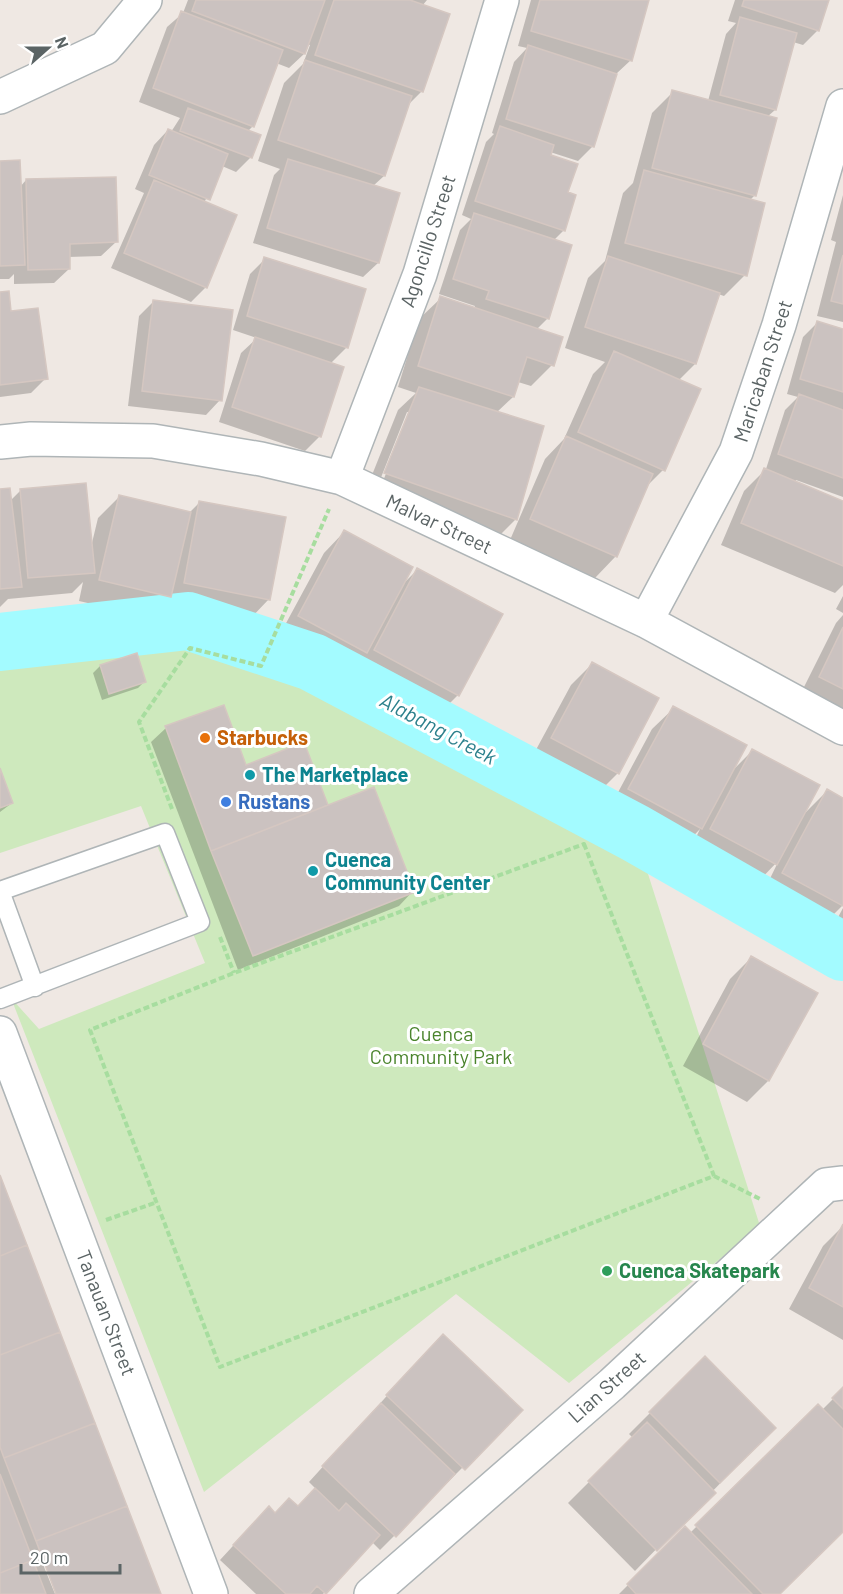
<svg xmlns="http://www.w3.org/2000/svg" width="843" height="1594" viewBox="0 0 843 1594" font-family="Barlow,sans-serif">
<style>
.green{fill:#cee9bd}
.shadow{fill:#0003;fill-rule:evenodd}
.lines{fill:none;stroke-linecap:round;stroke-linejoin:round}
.river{stroke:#a3fbff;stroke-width:58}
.building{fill:#cbc2c0;stroke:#d5c7c1;stroke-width:1.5}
.lane-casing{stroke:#afb5b7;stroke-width:21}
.street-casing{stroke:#afb5b7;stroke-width:36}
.path{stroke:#a7dd9f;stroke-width:4;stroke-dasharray:6 3;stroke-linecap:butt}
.lane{stroke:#fff;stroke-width:18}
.street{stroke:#fff;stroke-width:33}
.food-dot{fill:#e8710a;stroke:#fff;stroke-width:2}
.culture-dot{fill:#0f9aa8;stroke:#fff;stroke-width:2}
.shop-dot{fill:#3f7fe0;stroke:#fff;stroke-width:2}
.leisure-dot{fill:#2e9e5b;stroke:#fff;stroke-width:2}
.labels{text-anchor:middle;stroke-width:6;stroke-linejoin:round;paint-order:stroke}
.street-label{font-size:20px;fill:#5b6465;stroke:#fff}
.food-label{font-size:20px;font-weight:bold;fill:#c56008;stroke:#fff;text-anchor:start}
.culture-label{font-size:20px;font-weight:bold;fill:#0d838f;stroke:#fff;text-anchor:start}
.shop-label{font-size:20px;font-weight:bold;fill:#366cbe;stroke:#fff;text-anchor:start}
.park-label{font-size:20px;fill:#4a842c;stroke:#fff}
.leisure-label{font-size:20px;font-weight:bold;fill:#27864d;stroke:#fff;text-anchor:start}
.water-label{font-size:21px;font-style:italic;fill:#2c808c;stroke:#fff}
</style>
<rect width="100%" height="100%" fill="#efe8e3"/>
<!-- green -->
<path class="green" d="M188,621L635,833L760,1226L569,1383L456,1294L204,1492L11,998L39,1029L205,963L141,806L0,853V657L61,636Z"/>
<!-- shadow -->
<path class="shadow" d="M188,0H427L422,6V91L407,106L384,176L373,186L378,263L363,277L253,243L274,175L280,169L258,161L284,83L303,64L310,45L307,44L304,54L289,68L276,63L253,126L247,132L251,157L236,172L222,166L204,203L206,287L191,302L111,268L144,193L135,189L154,145L168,130L171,132L180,118L139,102L167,27L183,13Z
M531,0H648L631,60L616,74L593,146L578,161L550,152L549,156L566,193L564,230L553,241L548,318L537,329L552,365L531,386L518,382L513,397L496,413L516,519L494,541L364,495L398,410L416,393L398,387L419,319L441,298L474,309L475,306L439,294L460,230L471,219L462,215L486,142L494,134L492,133L514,62L527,48L518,46ZM407,412H411L383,481L380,480Z
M735,0H827L818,30L803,45L793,42L775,110L767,117L755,195L750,200L745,275L724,296L718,294L695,364L678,381L663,470L645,488L616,556L595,578L510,540L545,459L564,439L593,374L605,362L565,348L588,278L605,261L623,193L633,183L652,113L673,92L708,101L726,34L736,23L728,21Z
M0,162L20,187L26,180L116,242L101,256L68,257L69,269L54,283L14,284V274L9,279H0Z
M843,195V322L817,316L836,242L831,240Z
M265,259L347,347L330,364L320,436L305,451L219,422L241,353L257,338L233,330L250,274Z
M0,293L46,378L31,393L0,397Z
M154,301L220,400L206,415L128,406L139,316Z
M817,323L843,330V497L796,480L795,483L843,503V585L835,593L721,545L744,491L766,469L785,410L798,397L787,394L803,337Z
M21,490L91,547L98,518L119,497L189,513L199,503L269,599L248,621L162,604L149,617L79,601L83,582L72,593L8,599L0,607V491L10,501Z
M345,531L403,584L418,569L458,695L437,716L354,671L359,659L345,674L278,638L324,553Z
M843,596V613L836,609Z
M843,615V721L798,699L836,623Z
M592,664L618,773L597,794L531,759L571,685Z
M100,666L145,681L138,688L102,700L93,673Z
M223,707L245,767L303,744L327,807L413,891L399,906L238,970L151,742L166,728Z
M674,708L732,771L752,751L802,816L827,791L843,800V905L821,927L762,895L779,860L755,885L690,850L700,829L680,850L608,811L652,729Z
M0,772L12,803L0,812Z
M843,908V941L829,934Z
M751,958L816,993L768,1081L747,1102L683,1066L730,979Z
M0,1179L159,1594H58L42,1552H38L55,1594H0Z
M843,1226V1340L789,1309L823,1246Z
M422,1357L520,1410L380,1550L372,1542L323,1594H256L220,1560L254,1523L298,1508L316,1489L309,1482Z
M705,1358L774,1428L635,1571L568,1503L633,1438L629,1434Z
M843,1389V1530L779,1594H619L685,1528L690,1533L818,1406L822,1410Z"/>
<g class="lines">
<!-- river -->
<path class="river" d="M0,642L188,621L312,662L635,833L843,952"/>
</g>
<!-- building -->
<path class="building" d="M196,0H325L305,54L192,11Z
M334,0H410L450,14L423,92L315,55Z
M540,0H649L632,61L531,31Z
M744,0H829L819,31L742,6Z
M181,11L283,50L254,127L153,88Z
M740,17L797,33L776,110L720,95Z
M528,45L617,74L594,147L506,119Z
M305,60L412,96L385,176L278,140Z
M672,90L777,118L756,196L652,168Z
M188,108L261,135L252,158L180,131Z
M500,126L554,145L551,155L578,164L568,192L576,195L565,231L475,201Z
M168,129L228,154L210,200L149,175Z
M288,159L400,193L379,263L267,228Z
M20,160L25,265L0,266V161Z
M644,170L765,203L747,276L625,243Z
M116,177L118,242L70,244V269L28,270L26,179Z
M154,180L237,215L207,288L124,253Z
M474,213L572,245L549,319L486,299L489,291L453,279Z
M843,255V304L831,301Z
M608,256L720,293L696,364L585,327Z
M264,257L366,289L348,348L247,316Z
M9,291L11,311L38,308L48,379L0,385V292Z
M440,296L563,337L554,366L527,357L514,397L418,366Z
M153,300L233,310L222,401L142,391Z
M817,321L843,329V392L800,379Z
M255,337L344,367L321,437L232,407Z
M614,351L701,389L665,471L578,432Z
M419,387L544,426L517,520L384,473Z
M799,394L843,410V478L778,454Z
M566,436L653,474L617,557L530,519Z
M764,468L843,501V566L741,523Z
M86,483L95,573L28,578L20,489Z
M10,488L22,587L0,589V489Z
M119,495L191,512L171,597L99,580Z
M199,501L286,517L270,600L184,583Z
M344,530L413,567L367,653L298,616Z
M417,568L503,614L459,696L374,650Z
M843,627V689L819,677Z
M137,653L146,682L109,694L100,665Z
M592,662L659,698L619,774L551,738Z
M224,705L246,765L304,742L328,805L211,851L165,726Z
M673,706L747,745L702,829L628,789Z
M752,749L820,785L777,865L710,829Z
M0,768L13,803L0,808Z
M374,787L415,892L253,956L211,851Z
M827,789L843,798V906L782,873Z
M751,956L818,993L769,1081L703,1044Z
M0,1175L27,1245L0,1256Z
M843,1224V1307L809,1288Z
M27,1245L60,1332L0,1355V1256Z
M60,1332L95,1423L4,1458L0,1447V1355Z
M443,1334L523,1410L465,1470L386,1395Z
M705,1356L776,1428L720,1483L649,1412Z
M843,1387V1409L832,1398Z
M381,1403L455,1474L396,1537L322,1466Z
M818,1404L843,1429V1532L780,1594H763L695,1525Z
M647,1422L716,1493L657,1551L588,1481Z
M95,1423L127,1506L36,1541L4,1458Z
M0,1474L33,1560L0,1573Z
M315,1488L339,1511L346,1503L380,1535L326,1594L317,1586L310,1594H286L233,1545L269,1506L275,1513L289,1498L298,1506Z
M127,1506L161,1594H56L36,1541Z
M685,1526L752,1594H636L627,1584Z
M33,1560L46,1594H0V1573Z"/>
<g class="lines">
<defs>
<path id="lane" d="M0,891L165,833L200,922L0,999
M0,891L35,987"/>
<path id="street" d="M0,97L105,48L145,0
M0,442L31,439L153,441L261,459L342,478L646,621L843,728
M342,478L420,274L502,0
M646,621L736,452L779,325L843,106
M0,1033L211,1594
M371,1594L612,1384L826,1185L843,1183"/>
</defs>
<!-- lane casing -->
<use href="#lane" class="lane-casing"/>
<!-- street casing -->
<use href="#street" class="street-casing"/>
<!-- path -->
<path class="path" d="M172,809L139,722L190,648L261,666L329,509
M584,844L714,1176L220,1367L90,1030L234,973Z
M220,937L234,973
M714,1176L762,1200
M106,1220L157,1202"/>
<!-- lane -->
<use href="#lane" class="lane"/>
<!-- street -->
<use href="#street" class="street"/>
</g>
<!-- markers -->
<circle class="food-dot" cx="205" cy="738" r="6"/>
<g class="culture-dot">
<circle cx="250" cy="775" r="6"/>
<circle cx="313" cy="871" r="6"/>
</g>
<circle class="shop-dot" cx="226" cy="802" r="6"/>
<circle class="leisure-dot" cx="607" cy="1271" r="6"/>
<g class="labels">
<!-- street labels -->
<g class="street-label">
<text transform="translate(428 241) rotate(-72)" y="7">Agoncillo Street</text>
<text transform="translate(763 371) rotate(-72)" y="7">Maricaban Street</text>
<text transform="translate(439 524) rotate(25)" y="7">Malvar Street</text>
<text transform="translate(106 1313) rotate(69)" y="7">Tanauan Street</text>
<text transform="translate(607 1387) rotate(-42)" y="7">Lian Street</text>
</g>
<!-- food labels -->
<g class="food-label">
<text x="217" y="745">Starbucks</text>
</g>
<!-- culture labels -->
<g class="culture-label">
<text x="262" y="782">The Marketplace</text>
<text x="325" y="867">Cuenca<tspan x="325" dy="23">Community Center</tspan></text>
</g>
<!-- shop labels -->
<g class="shop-label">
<text x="238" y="809">Rustans</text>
</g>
<!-- park labels -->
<g class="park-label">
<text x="441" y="1041">Cuenca<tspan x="441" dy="23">Community Park</tspan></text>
</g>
<!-- leisure labels -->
<g class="leisure-label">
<text x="619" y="1278">Cuenca Skatepark</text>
</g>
<!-- water labels -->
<g class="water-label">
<text transform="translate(438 729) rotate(28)" y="7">Alabang Creek</text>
</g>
</g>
<!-- north arrow -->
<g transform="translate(48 48) rotate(69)" stroke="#ffffff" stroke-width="4.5" paint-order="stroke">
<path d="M0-4.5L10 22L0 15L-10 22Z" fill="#5b6465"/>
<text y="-9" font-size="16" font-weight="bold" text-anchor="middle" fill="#5b6465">N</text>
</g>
<!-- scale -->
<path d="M21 1564v9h99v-9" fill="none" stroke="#5b6465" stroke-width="3"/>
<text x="30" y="1564" font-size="18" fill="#5b6465" stroke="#ffffff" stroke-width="4.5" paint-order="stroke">20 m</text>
</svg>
